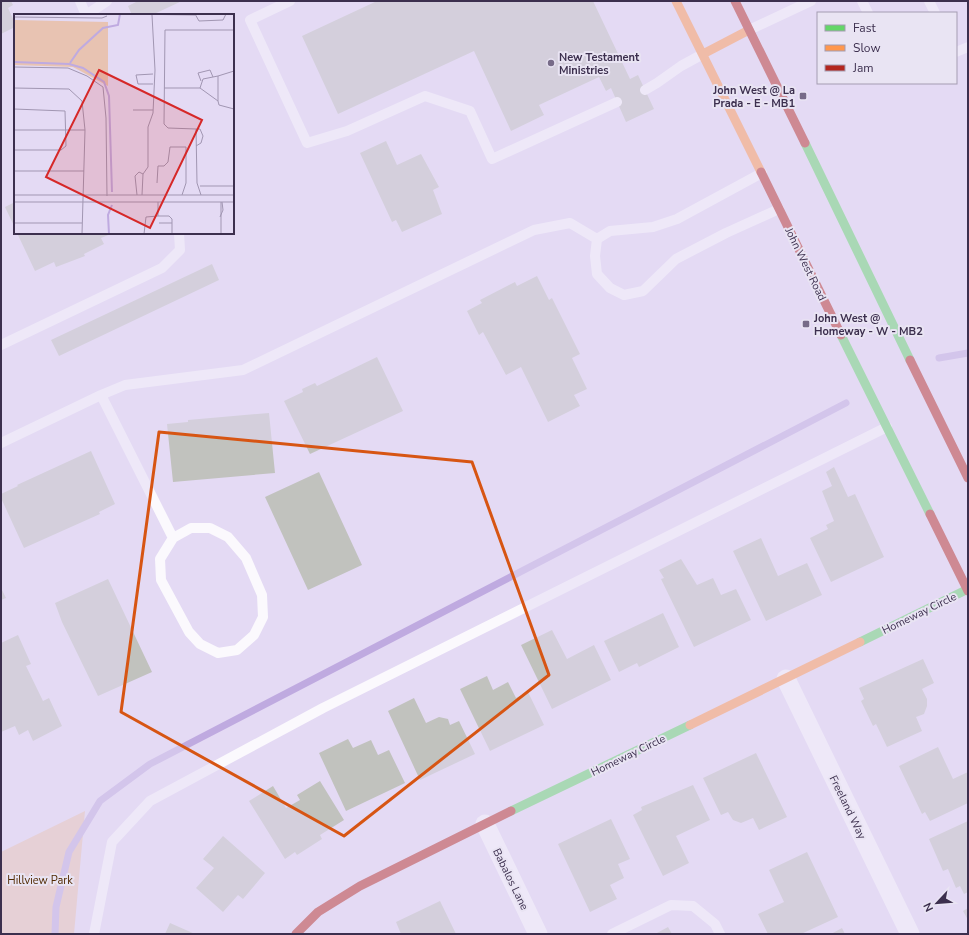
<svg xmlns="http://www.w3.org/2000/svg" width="969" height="935" viewBox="0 0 969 935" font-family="'Nunito Sans',sans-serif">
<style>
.green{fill:#e8c3b2}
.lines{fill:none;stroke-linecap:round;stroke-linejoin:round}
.stream{stroke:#bfaae0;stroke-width:7}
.building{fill:#c1c2be}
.lane{stroke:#fbf9fd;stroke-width:10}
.street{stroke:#fbf9fd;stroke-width:19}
.fast{stroke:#63d668;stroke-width:9}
.slow{stroke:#ff974d;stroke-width:9}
.jam{stroke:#b3261e;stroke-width:9}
.marked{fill:none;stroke:#d75513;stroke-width:3;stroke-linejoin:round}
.poi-dot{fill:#776b88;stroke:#e9e4f3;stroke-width:1.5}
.labels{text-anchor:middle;stroke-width:4;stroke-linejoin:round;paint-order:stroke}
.poi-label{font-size:11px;font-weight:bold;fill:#3c2f4e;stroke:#e9e4f3;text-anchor:start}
.street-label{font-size:11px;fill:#3c2f4e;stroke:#e9e4f3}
.park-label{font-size:11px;fill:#502900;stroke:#e9e4f3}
.inset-river{fill:none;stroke:#bfaae0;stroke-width:2}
.inset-road{fill:none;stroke:#a196b2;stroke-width:1}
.view{fill:#d62828;fill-opacity:0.15;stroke:#d62828;stroke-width:2}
.inset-edge{fill:none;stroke:#3c2f4e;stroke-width:2}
</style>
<rect width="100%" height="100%" fill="#e4daf4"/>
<!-- green -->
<path class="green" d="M85,811L74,934H1V852Z"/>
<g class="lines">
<!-- stream -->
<path class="stream" d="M939,358L968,353
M55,934L56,907L69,852L100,801L150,764L846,403"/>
</g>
<!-- building -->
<path class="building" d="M1,1H11L13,5L8,8L15,23V27L1,34Z
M138,1H182L152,15H132L128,6Z
M377,1H593L630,79L638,75L654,109L626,122L611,88L606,91L599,77L539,105L544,115L511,131L474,51L338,114L302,36Z
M386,141L397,165L421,154L439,187L433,190L442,214L402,232L396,220L392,222L360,153Z
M15,202V228L5,207Z
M17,233H113L101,238L104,244L84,254L85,256L56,267L54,262L35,271Z
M212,264L219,280L59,356L51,340Z
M537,276L549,300L552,298L580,354L572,358L587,389L574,395L580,406L548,422L521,367L506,375L483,332L479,335L467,311L482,303L480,300L515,282L517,286Z
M377,357L403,411L310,454L284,401L303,392L302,389L315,383L317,386Z
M269,413L275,473L173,482L167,424L188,422V420Z
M91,451L115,504L99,512L100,514L24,548L1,498V494L18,486L17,485Z
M834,467L848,497L855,494L884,557L831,582L810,538L828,529L826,525L834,521L822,491L832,486L826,472Z
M319,472L362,565L308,590L265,497Z
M761,538L778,576L807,563L822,595L766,621L733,551Z
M681,559L697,585L713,578L721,595L736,589L751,620L694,647L661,579L664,578L659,570Z
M108,579L152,672L98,696L62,622L55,603Z
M1,588L6,598L1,600Z
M663,613L679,647L639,667L637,663L619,672L604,641Z
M552,630L567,659L594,645L611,680L552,709L521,645Z
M18,635L31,664L26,666L43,701L49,698L62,726L33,741L28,730L19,735L15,726L1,732V643Z
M923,659L934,683L922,689L927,699V706L924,714L916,717L922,731L887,747L876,724L873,726L861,701L864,699L859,688Z
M487,676L493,690L508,682L516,698L528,692L544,725L490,751L460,689Z
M414,698L426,723L439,717L448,719L450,725L459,721L475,754L420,780L388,711Z
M348,739L353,748L371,740L378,755L389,750L405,783L346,811L319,753Z
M938,747L953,779L968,772V803L930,821L925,812L922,814L899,766Z
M756,753L787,817L759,830L753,818L741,823L733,820L728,812L721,815L703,778Z
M320,781L344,820L320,835L322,839L297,855L295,852L285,859L249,801L273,786L286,808L300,800L297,795Z
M693,785L710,820L676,836L689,863L663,876L633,815L642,810L641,807Z
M611,819L630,859L618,864L624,878L610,885L617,899L590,912L558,844Z
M968,821V892L964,894L960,886L956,888L948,869L943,871L929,839Z
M223,836L265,873L243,899L238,895L223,912L196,888L214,868L203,859Z
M807,852L838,917L801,934H768L758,914L784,902L769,870Z
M440,901L456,934H401L396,922Z
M968,908V920L963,911Z
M170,923L195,934H165Z
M668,927L672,934H655Z
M842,928L845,934H831Z"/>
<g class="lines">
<!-- lane -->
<path class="lane" d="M80,1L86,15
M290,1L250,20L307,143L347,131L425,96L470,111L492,159L617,102
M862,1L868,13
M929,1L935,13
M86,15L107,1
M749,30L811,1
M956,52L968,47
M645,90L657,83L681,66L703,54
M762,173L677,219L653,227L610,231L597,239L595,256L597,274L610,288L624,295L643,291L676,259L726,233L779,209
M1,345L162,268L180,250L179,233
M101,395L173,538
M1,443L101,395L125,385L243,370L534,230L570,223L597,239
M191,528H210L228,537L246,558L262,595L263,617L254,635L237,650L218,653L200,644L189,632L161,580L160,559L173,538Z
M94,934L112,842L150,801L323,708L887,427
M612,934L671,905L693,906L715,924L720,934"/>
<!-- street -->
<path class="street" d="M786,679L910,934
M485,824L538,934"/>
<!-- fast -->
<path class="fast" d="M805,143L910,360
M841,335L930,514
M860,642L968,589
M511,811L690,725"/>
<!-- slow -->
<path class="slow" d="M676,1L761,172
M703,54L749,30
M690,725L860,642"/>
<!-- jam -->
<path class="jam" d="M735,1L805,143
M761,172L841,335
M910,360L968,478
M930,514L968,591
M296,934L318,912L360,886L511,811"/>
</g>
<!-- marked area -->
<path d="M0 0H969V935H0ZM159,432L472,462L549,675L344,836L121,712Z" fill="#e4daf4" fill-opacity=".55" fill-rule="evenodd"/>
<path class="marked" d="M159,432L472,462L549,675L344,836L121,712Z"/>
<!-- markers -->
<g class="poi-dot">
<circle cx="551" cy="63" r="4"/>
<rect x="799" y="92" width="8" height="8" rx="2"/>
<rect x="802" y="320" width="8" height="8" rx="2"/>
</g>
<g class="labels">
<!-- poi labels -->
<g class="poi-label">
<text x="559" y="61">New Testament<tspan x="559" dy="13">Ministries</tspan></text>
<text x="795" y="94" text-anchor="end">John West @ La<tspan x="795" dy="13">Prada - E - MB1</tspan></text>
<text x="814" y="322">John West @<tspan x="814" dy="13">Homeway - W - MB2</tspan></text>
</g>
<!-- street labels -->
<g class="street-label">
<text transform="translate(806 264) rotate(64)" y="4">John West Road</text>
<text transform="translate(919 613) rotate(-26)" y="4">Homeway Circle</text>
<text transform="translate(628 755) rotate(-26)" y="4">Homeway Circle</text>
<text transform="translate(848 807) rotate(64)" y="4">Freeland Way</text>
<text transform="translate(511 879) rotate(64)" y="4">Babalos Lane</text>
</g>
<!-- park labels -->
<g class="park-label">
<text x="40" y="884">Hillview Park</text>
</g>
</g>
<!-- overview -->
<g transform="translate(14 14)">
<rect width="220" height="220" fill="#e4daf4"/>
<path d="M0,6L94,8V72L59,53L0,51Z" fill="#e8c3b2"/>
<path class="inset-river" d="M0,48L55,50L69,54L90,68L95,82L98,178M56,49L65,36L89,14L104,11L106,0M95,220L94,201L98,191"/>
<path class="inset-road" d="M114,0L181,1M181,0L185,7L209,6L212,0M0,3L88,4L93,2M0,53L54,54L73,62L89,73L92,104L93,182M220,57L204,62V87L205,91L220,95M187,67L184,59L196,56L199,63M139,70H124L122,61L139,60M0,74L55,75L68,87L71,116L68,220M150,74H186M204,87L186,74L189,65L204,62M0,95L51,97L52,132L47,136H0M119,96H139M182,115H186L189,122L187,129L182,132M0,116H71M0,157H70M129,160L134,153V113L139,99L141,56L138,1M143,169L144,152H150L154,148L156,133H172V169L168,181M186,172H220M0,181H220M123,181L121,162L125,158L129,160L128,181M187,181L183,169L182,115L154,114L150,110L151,16H220M0,188H220M207,188V220M144,202V188M206,203L209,196L208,188M0,209H68M145,209H158M130,220L132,203L144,202H155L158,205V220"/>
<path class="view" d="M85,56L188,106L136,214L32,163Z"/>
<rect width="220" height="220" class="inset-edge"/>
</g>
<!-- border -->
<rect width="969" height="935" fill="none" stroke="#3c2f4e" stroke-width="4"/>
<!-- legend -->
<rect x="817" y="12" width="140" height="72" fill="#e9e4f3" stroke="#a49cb1"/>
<rect x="825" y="25" width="20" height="6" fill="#63d668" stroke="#a49cb1"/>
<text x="853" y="32" font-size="12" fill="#3c2f4e">Fast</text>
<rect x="825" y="45" width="20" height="6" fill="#ff974d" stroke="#a49cb1"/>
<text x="853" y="52" font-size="12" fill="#3c2f4e">Slow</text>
<rect x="825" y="65" width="20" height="6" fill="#b3261e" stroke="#a49cb1"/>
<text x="853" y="72" font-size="12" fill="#3c2f4e">Jam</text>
<!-- north arrow -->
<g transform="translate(937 903) rotate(244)" stroke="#e9e4f3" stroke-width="3" paint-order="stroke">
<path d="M0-3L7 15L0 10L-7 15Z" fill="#3c2f4e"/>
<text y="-6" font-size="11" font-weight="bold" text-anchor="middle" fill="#3c2f4e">N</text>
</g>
</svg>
